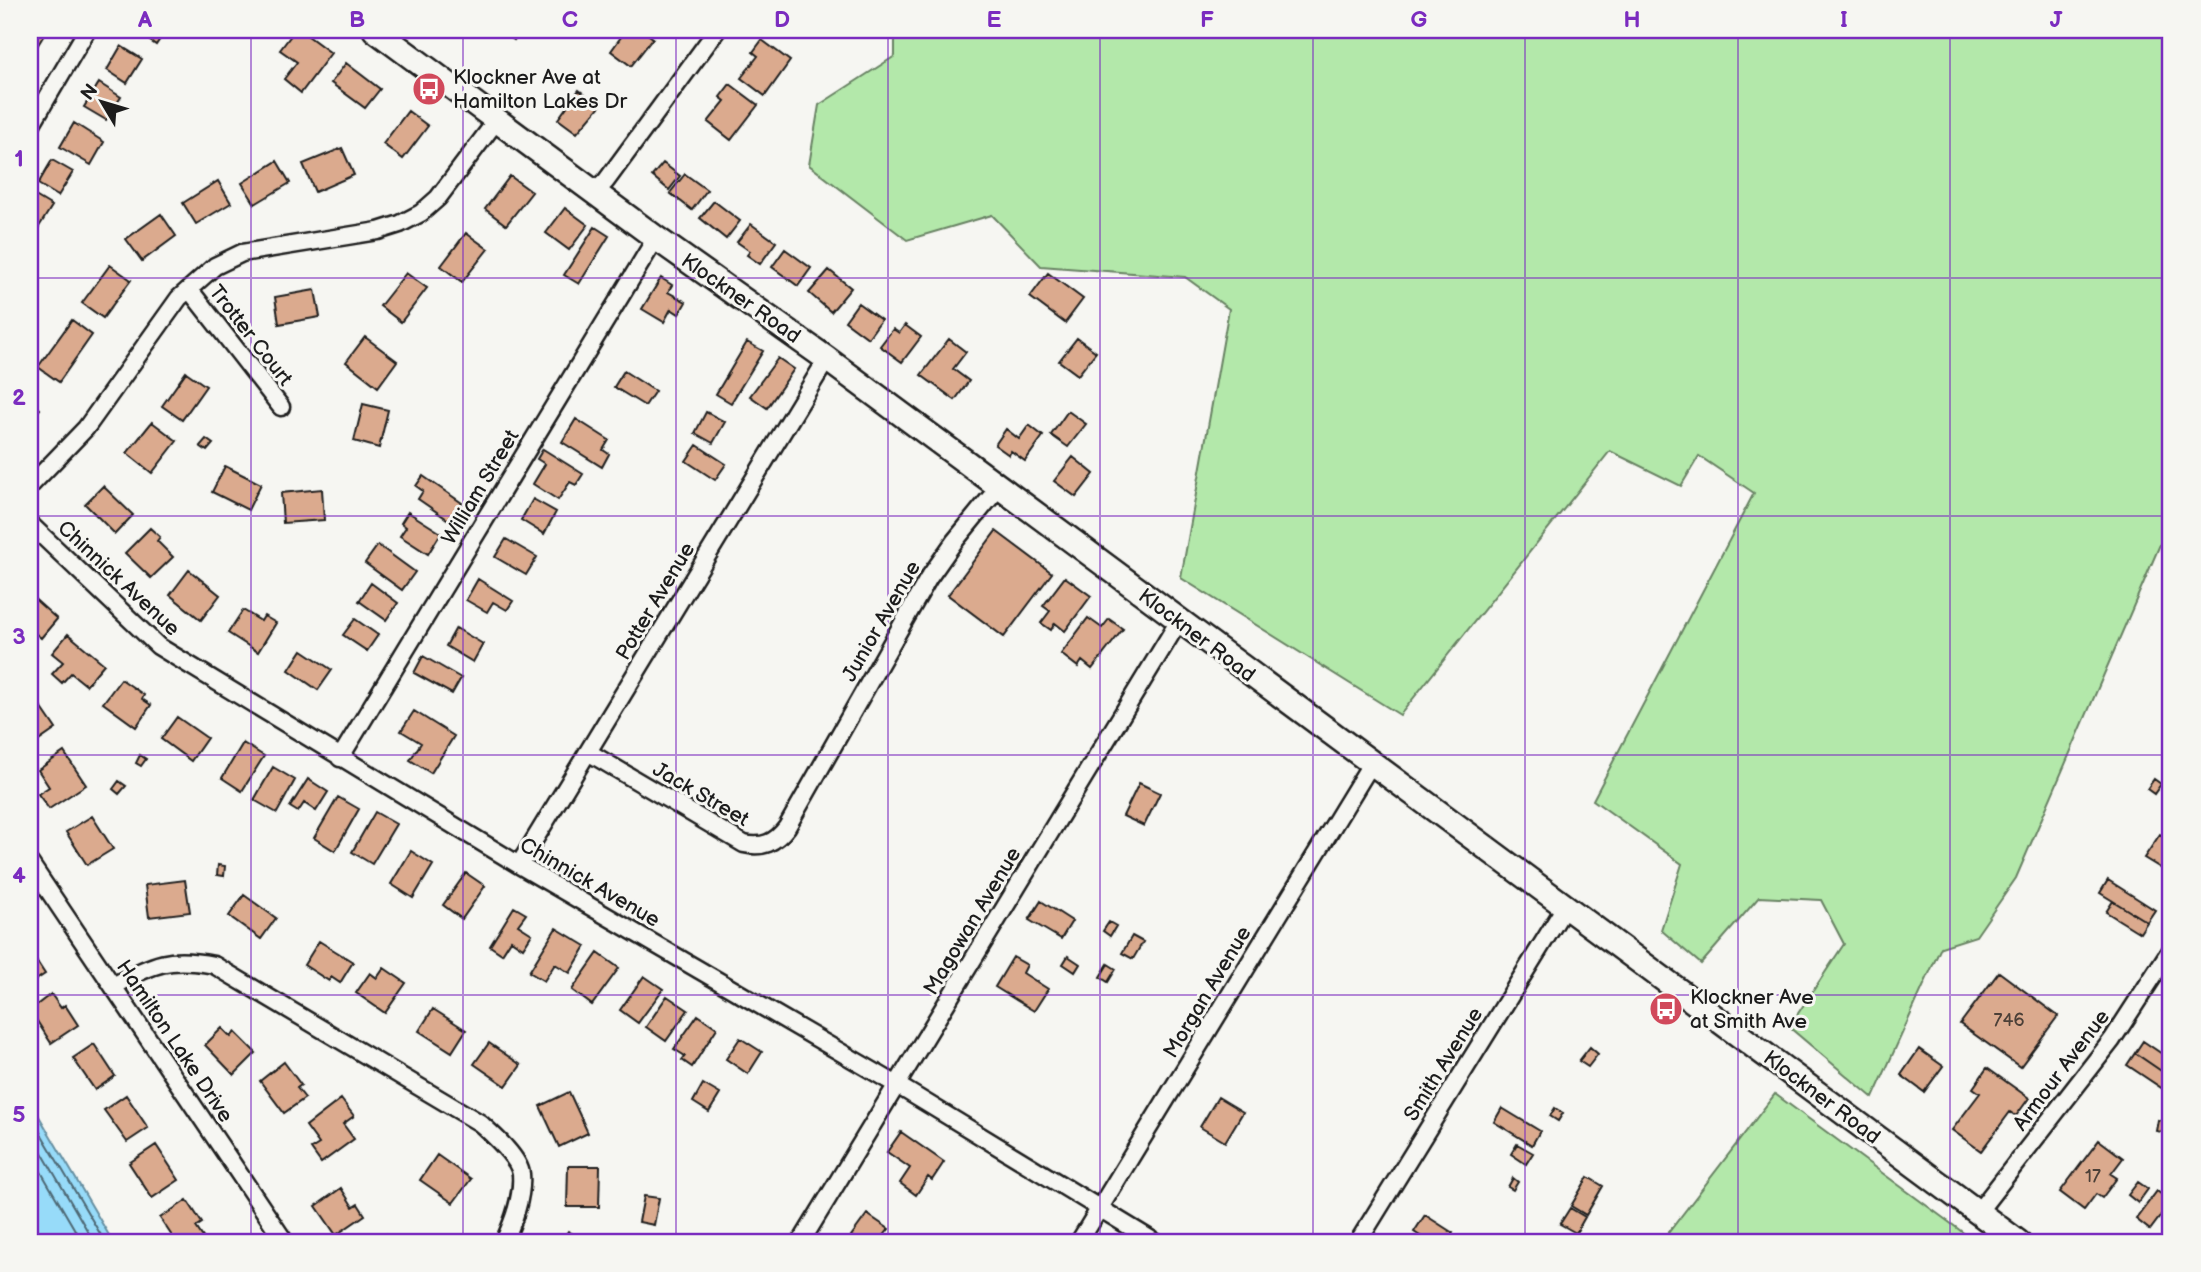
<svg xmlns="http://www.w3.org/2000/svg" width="2201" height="1272" viewBox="0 0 2201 1272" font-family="'Balsamiq Sans',sans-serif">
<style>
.green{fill:#b3e8aa;stroke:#688263;stroke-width:2}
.water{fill:#97dbf9;stroke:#668fa1;stroke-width:2}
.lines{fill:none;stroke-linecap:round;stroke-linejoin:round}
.shore{stroke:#4d6874;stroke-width:2}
.building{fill:#dbaa8e;stroke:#1c1c1c;stroke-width:2}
.street-casing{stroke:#1c1c1c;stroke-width:21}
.secondary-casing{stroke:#1c1c1c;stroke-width:28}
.street{stroke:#f6f6f2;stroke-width:16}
.secondary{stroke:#f6f6f2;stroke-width:23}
.grid{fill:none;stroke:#7b2cbf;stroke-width:2;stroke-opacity:0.55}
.labels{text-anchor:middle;stroke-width:6;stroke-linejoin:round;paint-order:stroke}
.number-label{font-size:18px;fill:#4c4038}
.poi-label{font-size:21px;fill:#1c1c1c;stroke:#f6f6f2;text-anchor:start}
.street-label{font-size:21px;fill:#1c1c1c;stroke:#f6f6f2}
.neatline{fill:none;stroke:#7b2cbf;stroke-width:2.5}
.grid-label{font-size:23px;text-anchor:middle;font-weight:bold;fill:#7b2cbf}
</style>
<rect width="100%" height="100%" fill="#f6f6f2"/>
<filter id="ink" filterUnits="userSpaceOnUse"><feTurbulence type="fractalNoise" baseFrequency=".0143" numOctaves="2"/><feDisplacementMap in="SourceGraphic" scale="14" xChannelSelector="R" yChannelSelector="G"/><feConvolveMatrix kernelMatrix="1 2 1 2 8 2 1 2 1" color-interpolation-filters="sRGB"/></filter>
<g filter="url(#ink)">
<!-- green -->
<path class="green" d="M895,30H2171V519L2016,878L1976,936L1941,947L1873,1098L1789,1027L1844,944L1821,900L1759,897L1701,964L1661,930L1682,864L1593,800L1754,493L1699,456L1681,486L1610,451L1400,715L1181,578L1229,309L1185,277L1041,266L992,215L907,240L809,165L819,105L895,56Z
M1775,1094L1957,1228L1975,1242H1665L1669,1232Z"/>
<!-- water -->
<path class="water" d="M30,1101L113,1242H30Z"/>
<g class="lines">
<!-- shore -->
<path class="shore" d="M30,1115L105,1242
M30,1132L94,1242
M30,1153L82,1242"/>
</g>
<!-- building -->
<path class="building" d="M30,30H47L33,53L30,50Z
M134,30H166L156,45Z
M258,30H272L267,36Z
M295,30H300L331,53L301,93L284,79L297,62L280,50Z
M500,30H521L514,40Z
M626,30H642L653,38L631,66L611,51Z
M762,40L790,61L765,96L741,78L758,56L753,52Z
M121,46L142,59L127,83L107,70Z
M346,63L380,89L365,108L331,83Z
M99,83L121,97L106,120L84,107Z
M730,84L758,105L731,140L708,122L725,101L720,97Z
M579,90L600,106L577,133L558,119Z
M408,111L428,126L403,159L383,144Z
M74,123L104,142L91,165L60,147Z
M342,148L354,175L315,192L303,164Z
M52,160L73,172L58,196L38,184Z
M277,161L290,183L255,204L242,183Z
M663,163L680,176L669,190L652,176Z
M685,174L707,190L692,210L670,193Z
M510,176L532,192L506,225L485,209Z
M218,181L231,203L196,224L183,203Z
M32,194L52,206L37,230L30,226V198Z
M714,201L740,221L726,239L700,218Z
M565,208L588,225L569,250L546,233Z
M161,214L176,236L142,261L126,239Z
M751,224L776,242L760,264L747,255L750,251L737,242Z
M595,227L609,236L579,284L564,275Z
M466,233L488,249L462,282L441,266Z
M785,249L811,268L798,286L772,267Z
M110,265L131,280L103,318L82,303Z
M829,270L851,288L831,312L809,293Z
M406,273L427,288L401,322L380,306Z
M1048,273L1083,299L1065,323L1030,297Z
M661,278L672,285L668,292L686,302L679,314L671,309L664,322L642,309Z
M315,290L320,317L279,324L275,297Z
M858,303L881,320L868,338L845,321Z
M72,320L92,335L59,382L38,367Z
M905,325L921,337L902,362L880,346L893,329L899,333Z
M365,337L397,361L378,387L346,362Z
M1077,338L1096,352L1078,375L1059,361Z
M949,339L966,352L953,369L969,381L955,400L921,375Z
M747,342L763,351L731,403L716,394Z
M778,358L794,369L767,408L750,396Z
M624,371L655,391L645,406L614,387Z
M186,372L206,386L182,420L162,406Z
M30,400L40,409L30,420Z
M363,404L388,410L379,448L354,441Z
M1068,411L1086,424L1068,447L1051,435Z
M706,412L725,422L713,443L695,433Z
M576,419L609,440L603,450L609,454L602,467L562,442Z
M152,422L177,441L152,473L127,453Z
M1029,425L1043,436L1025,461L1011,451L1009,455L995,445L1006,429L1019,439Z
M206,439L213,444L207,451L200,446Z
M697,445L726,464L715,480L686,461Z
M543,449L583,474L576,485L570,482L558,500L533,484L545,464L537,459Z
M1073,457L1094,474L1076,497L1054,481Z
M225,466L261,484L248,510L212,492Z
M423,476L462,503L450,521L418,499L423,491L416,486Z
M103,486L133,515L115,534L85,504Z
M322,489L324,520L283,523L281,493Z
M533,499L556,512L544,534L521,520Z
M408,512L441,533L428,554L400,536L406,527L401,523Z
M150,528L160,537L157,541L173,557L151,578L125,553Z
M996,531L1052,573L1004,637L948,595Z
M506,539L537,557L526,575L495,557Z
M378,545L415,572L402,590L365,563Z
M189,570L220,595L201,620L170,595Z
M1065,577L1091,596L1065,631L1055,623L1051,630L1041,623L1050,611L1043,606Z
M478,579L513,601L507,610L493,602L487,612L466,600Z
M371,583L398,603L386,620L359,601Z
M30,595L57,619L41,638L30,629Z
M243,610L261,621L264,616L276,623L258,652L228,633Z
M1088,618L1102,628L1109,619L1123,629L1092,669L1082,661L1078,667L1061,654Z
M355,619L378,635L367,651L343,635Z
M456,628L483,644L473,662L446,646Z
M68,634L104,664L86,685L71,673L62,683L52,674L63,662L52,653Z
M302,650L332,670L318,690L289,670Z
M423,656L461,678L452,694L414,673Z
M121,679L144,695L142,699L151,705L136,727L103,703Z
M35,698L56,729L30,747V701Z
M414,711L454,736L431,773L410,760L421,743L401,731Z
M177,717L207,738L191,761L161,739Z
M243,743L264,756L242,791L222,778Z
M64,752L86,785L49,809L38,794L49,787L38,770Z
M140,755L146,759L141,766L136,763Z
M273,767L295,780L277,813L254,800Z
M308,779L328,792L316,811L304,803L298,812L290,807Z
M2154,779L2161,784L2154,794L2147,789Z
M119,781L126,786L119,794L113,789Z
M1139,783L1160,793L1144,826L1123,816Z
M338,797L359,809L335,851L314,838Z
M375,812L396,824L372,864L352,852Z
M92,816L113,849L87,865L66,832Z
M2160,834L2171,841V858L2164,870L2144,858Z
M411,851L433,865L413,898L391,884Z
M218,865L225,866L224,876L217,875Z
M466,873L485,886L462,919L443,905Z
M185,880L190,912L149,917L145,885Z
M2108,880L2155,910L2147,922L2100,893Z
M244,895L276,918L261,939L229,916Z
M1041,901L1072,921L1061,939L1029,920Z
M2113,901L2147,922L2140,933L2106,912Z
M514,907L526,914L518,925L532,934L523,948L511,940L502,954L490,946Z
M1109,922L1116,926L1110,936L1103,931Z
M556,928L586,946L570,973L555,964L544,981L529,972Z
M1132,936L1143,942L1133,959L1122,953Z
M319,941L353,962L340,983L331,977L329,981L304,965Z
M30,951L45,974L30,984Z
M598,953L619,968L592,1005L572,990Z
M1068,956L1080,964L1075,972L1063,964Z
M1013,957L1027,965L1023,973L1048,989L1034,1011L995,987Z
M1108,964L1116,969L1108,982L1100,977Z
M384,968L406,983L385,1013L356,993L370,973L377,978Z
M1999,972L2058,1016L2020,1067L1960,1024Z
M644,976L663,989L638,1023L620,1010Z
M51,994L61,1008L65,1005L78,1025L51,1043L30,1010Z
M667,996L688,1010L666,1041L646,1027Z
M2170,998L2171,999V1028L2166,1025L2171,1016L2163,1011Z
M433,1009L466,1030L452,1052L419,1031Z
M698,1015L717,1028L692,1067L682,1060L685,1056L674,1049Z
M222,1028L231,1037L235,1032L256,1053L234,1075L205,1045Z
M740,1038L762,1052L748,1074L726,1059Z
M2143,1041L2171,1060L2170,1077L2135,1053Z
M489,1043L521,1065L506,1086L474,1064Z
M94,1044L115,1076L95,1090L73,1058Z
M1590,1047L1598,1054L1588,1067L1579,1061Z
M1919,1049L1943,1066L1924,1092L1901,1075Z
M2135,1053L2170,1077L2163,1089L2127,1065Z
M284,1062L301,1085L297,1088L305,1098L284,1113L260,1081Z
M1987,1068L2029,1098L2016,1116L2010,1112L1981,1151L1952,1130L1980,1093L1973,1088Z
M703,1084L720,1094L709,1112L693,1102Z
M569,1092L588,1133L559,1147L540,1106Z
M126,1095L148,1128L127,1142L104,1110Z
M1218,1097L1243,1112L1225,1142L1200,1127Z
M341,1099L354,1116L343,1124L354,1139L321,1163L311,1149L319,1144L306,1126Z
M1502,1108L1540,1131L1532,1145L1494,1122Z
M1555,1108L1563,1113L1558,1121L1550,1116Z
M2158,1120L2171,1122L2169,1133L2156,1131Z
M901,1132L944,1162L932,1180L928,1177L916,1195L900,1183L910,1168L887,1152Z
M2099,1140L2123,1158L2111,1174L2117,1178L2102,1198L2096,1194L2084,1210L2060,1192Z
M1517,1144L1533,1153L1526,1164L1511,1154Z
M156,1145L179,1180L152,1198L129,1163Z
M437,1155L471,1179L453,1203L420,1180Z
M568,1166H600L599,1207H567Z
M1588,1177L1603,1186L1586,1215L1571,1206Z
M1513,1178L1518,1182L1513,1190L1508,1187Z
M2138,1182L2148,1189L2138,1203L2128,1195Z
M341,1188L353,1207L358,1204L365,1215L336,1235L316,1206Z
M2157,1191L2171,1202L2150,1230L2136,1219Z
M644,1196L659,1198L654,1225L639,1222Z
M187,1200L202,1223L196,1227L204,1239L200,1242H176L160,1218Z
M1570,1208L1585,1217L1576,1233L1560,1224Z
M867,1214L889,1229L879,1242H860L851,1236Z
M1425,1215L1453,1233L1447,1242H1420L1423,1238L1414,1232Z
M568,1231L586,1242H561Z
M386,1234L392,1242H373Z"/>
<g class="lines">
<defs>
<path id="street" d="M30,127L87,30
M595,192L606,181L717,30
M189,289L281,407
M30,486L86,428L179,298L215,266L242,253L378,231L400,224L421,213L438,198L496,121
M30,524L158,646L519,865L897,1085L1155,1242
M588,752L744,844C763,848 775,843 787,827L928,579L954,542L999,487
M340,758L656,238
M30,863L285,1242
M519,865L827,359
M113,986C154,964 166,956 214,965L480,1123C492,1134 519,1157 521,1174C523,1197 513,1222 504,1242
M1978,1212L2112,1040L2171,949
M801,1242L1179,621
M1079,1242L1371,764
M1358,1242L1565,907"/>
<path id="secondary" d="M375,30L656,238L827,359L2018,1242"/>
</defs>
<!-- street casing -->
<use href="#street" class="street-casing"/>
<!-- secondary casing -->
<use href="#secondary" class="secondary-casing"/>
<!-- street -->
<use href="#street" class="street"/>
<!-- secondary -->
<use href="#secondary" class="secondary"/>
</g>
</g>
<!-- grid -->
<path class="grid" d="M251,30V1242M463,30V1242M676,30V1242M888,30V1242M1100,30V1242M1313,30V1242M1525,30V1242M1738,30V1242M1950,30V1242M30,278H2171M30,516H2171M30,755H2171M30,995H2171"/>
<!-- icons -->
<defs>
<symbol id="bus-disc" viewBox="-11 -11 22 22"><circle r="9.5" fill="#d1495b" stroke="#f6f6f2"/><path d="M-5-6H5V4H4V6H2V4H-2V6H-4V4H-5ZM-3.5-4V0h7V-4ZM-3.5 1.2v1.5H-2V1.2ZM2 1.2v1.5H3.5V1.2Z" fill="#fff"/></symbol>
</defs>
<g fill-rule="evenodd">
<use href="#bus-disc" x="410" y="70" width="38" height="38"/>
<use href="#bus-disc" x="1647" y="990" width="38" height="38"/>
</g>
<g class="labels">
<!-- number labels -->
<g class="number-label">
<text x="2009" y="1026">746</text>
<text x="2093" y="1182">17</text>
</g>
<!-- poi labels -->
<g class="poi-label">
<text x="453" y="84">Klockner Ave at<tspan x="453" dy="24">Hamilton Lakes Dr</tspan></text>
<text x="1690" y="1004">Klockner Ave<tspan x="1690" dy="24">at Smith Ave</tspan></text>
</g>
<!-- street labels -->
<g class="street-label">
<text transform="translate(741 298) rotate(35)" y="7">Klockner Road</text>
<text transform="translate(251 335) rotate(52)" y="7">Trotter Court</text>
<text transform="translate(480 487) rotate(-59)" y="7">William Street</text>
<text transform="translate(119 578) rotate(43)" y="7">Chinnick Avenue</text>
<text transform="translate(655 601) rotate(-59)" y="7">Potter Avenue</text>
<text transform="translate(881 621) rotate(-60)" y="7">Junior Avenue</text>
<text transform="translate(1197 635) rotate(37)" y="7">Klockner Road</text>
<text transform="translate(701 794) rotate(30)" y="7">Jack Street</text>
<text transform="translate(590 882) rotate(30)" y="7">Chinnick Avenue</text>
<text transform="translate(972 921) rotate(-59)" y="7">Magowan Avenue</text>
<text transform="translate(1207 992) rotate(-59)" y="7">Morgan Avenue</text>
<text transform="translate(175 1041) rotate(56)" y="7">Hamilton Lake Drive</text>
<text transform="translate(1443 1064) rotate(-58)" y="7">Smith Avenue</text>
<text transform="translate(2061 1070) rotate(-53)" y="7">Armour Avenue</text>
<text transform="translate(1822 1097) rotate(37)" y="7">Klockner Road</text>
</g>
</g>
<!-- margin -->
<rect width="2201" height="1272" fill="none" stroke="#f6f6f2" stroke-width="77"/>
<!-- north arrow -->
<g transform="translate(102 102) rotate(308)" stroke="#f6f6f2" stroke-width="5" paint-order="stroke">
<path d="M0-5L12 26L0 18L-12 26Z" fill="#1c1c1c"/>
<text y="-10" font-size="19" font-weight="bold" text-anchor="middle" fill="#1c1c1c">N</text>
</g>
<rect x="38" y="38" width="2124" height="1196" class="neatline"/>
<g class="grid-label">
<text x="145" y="27">A</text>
<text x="357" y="27">B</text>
<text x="570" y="27">C</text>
<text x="782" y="27">D</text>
<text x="994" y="27">E</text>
<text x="1207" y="27">F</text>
<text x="1419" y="27">G</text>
<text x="1632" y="27">H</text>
<text x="1844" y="27">I</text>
<text x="2056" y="27">J</text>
<text x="19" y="166">1</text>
<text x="19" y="405">2</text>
<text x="19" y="644">3</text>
<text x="19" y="883">4</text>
<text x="19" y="1122">5</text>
</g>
</svg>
